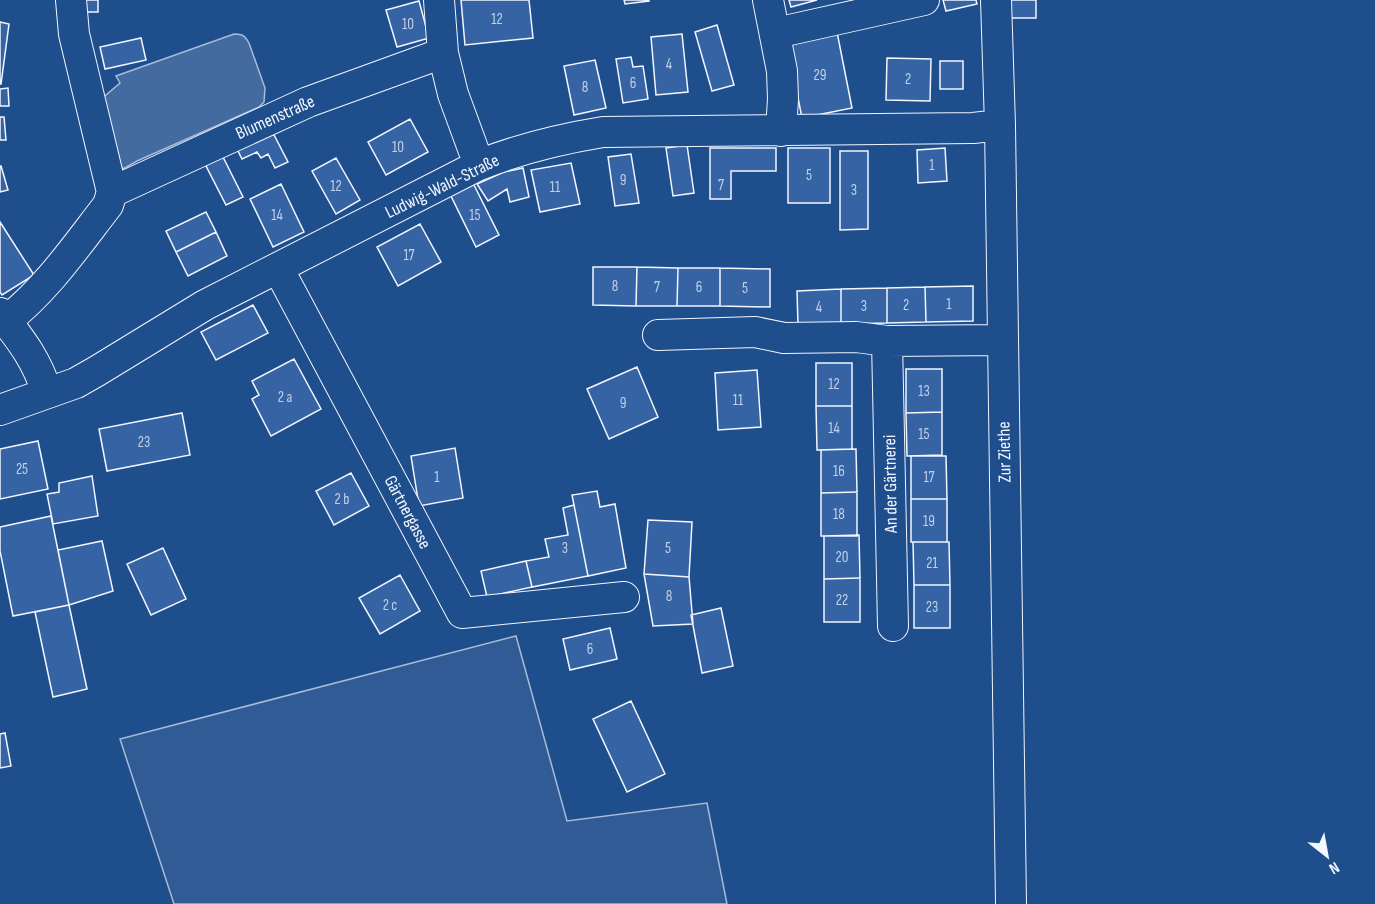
<svg xmlns="http://www.w3.org/2000/svg" width="1375" height="904" viewBox="0 0 1375 904" font-family="'Sofia Sans Condensed',sans-serif">
<style>
.built{fill:#305b95;stroke:#a8bbd7;stroke-width:1.5}
.water{fill:#446ba0;stroke:#a8bbd7;stroke-width:1.5}
.building{fill:#3563a3;stroke:#f2f6ff;stroke-width:1.5}
.lines{fill:none;stroke-linecap:round;stroke-linejoin:round}
.minor-casing{stroke:#f2f6ff;stroke-width:32}
.minor{stroke:#1f4e8c;stroke-width:30}
.labels{text-anchor:middle;stroke-width:4.5;stroke-linejoin:round;paint-order:stroke}
.number-label{font-size:15px;fill:#c3d1e8}
.street-label{font-size:18px;fill:#f2f6ff;stroke:#1f4e8c}
</style>
<rect width="100%" height="100%" fill="#1f4e8c"/>
<!-- built -->
<path class="built" d="M516,636L567,821L707,803L727,904H174L120,739Z"/>
<!-- water -->
<path class="water" d="M234,34C243,34 245,36 249,43L265,88L264,102L259,107L137,161L123,169L114,157L99,101L120,83L116,76Z"/>
<!-- building -->
<path class="building" d="M78,0H98V12H78Z
M461,0H529L533,38L465,45Z
M624,0H649V1L625,4Z
M789,0H817L791,7Z
M943,0H976L977,4L946,11Z
M1008,0H1036V18H1008Z
M419,1L429,38L397,47L386,10Z
M0,22L9,24L1,84H0Z
M717,25L734,85L712,91L695,32Z
M837,32L852,108L802,118L787,43Z
M682,34L688,92L656,95L651,37Z
M141,38L146,60L105,69L100,47Z
M631,57L633,67L643,66L648,99L623,103L616,59Z
M887,58L931,59L930,101L886,100Z
M595,60L606,108L574,115L564,66Z
M940,61H963V89H940Z
M8,88L9,106H0V89Z
M0,117H4L6,140H0Z
M410,119L428,152L386,175L368,142Z
M272,131L288,162L275,168L268,154L261,158L257,152L242,159L237,149Z
M687,145L694,193L673,196L666,148Z
M710,148H776V171H731V199H710Z
M788,148H830V203H788Z
M945,148L947,181L918,183L917,150Z
M840,151H868V229L840,230Z
M221,153L243,197L226,205L204,162Z
M631,154L639,203L615,206L608,157Z
M336,158L360,200L336,214L312,171Z
M571,163L580,204L540,212L531,170Z
M0,166H1L8,190L0,192Z
M523,168L529,197L510,202L507,189L488,201L477,184L504,172Z
M473,183L499,235L476,247L450,194Z
M281,184L304,232L273,247L250,199Z
M206,212L216,232L176,252L166,231Z
M0,222L34,275L2,295L0,292Z
M420,224L441,262L398,286L377,247Z
M216,232L227,256L188,276L176,252Z
M593,267H637L636,306L593,305Z
M637,267L678,268L677,306H636Z
M678,268H720V306H677Z
M720,268L770,269V307L720,306Z
M973,286V321L926,322L925,287Z
M925,287L926,322L887,323V288Z
M887,288V323L841,324V289Z
M841,289V324L798,325L797,291Z
M253,305L268,333L216,360L201,332Z
M294,359L321,409L271,436L252,399L259,395L252,381Z
M816,363H852V406H816Z
M637,367L658,417L609,439L587,389Z
M906,369H942V412L906,413Z
M757,370L761,427L718,430L715,373Z
M816,406H852V449L817,450Z
M942,412V455L907,456L906,413Z
M182,413L190,455L107,471L99,429Z
M38,441L48,489L0,499V449Z
M455,448L463,498L419,506L411,456Z
M856,449L857,492L821,493V450Z
M911,456H946L947,499H911Z
M351,473L369,506L334,525L316,491Z
M92,476L98,516L53,524L47,494L59,492V483Z
M597,491L600,507L615,504L626,568L588,576L572,495Z
M857,492V536H821V493Z
M911,499H947V542H911Z
M574,505L588,576L532,587L526,561L549,557L545,539L568,535L563,508Z
M51,516L69,605L13,616L0,551V527Z
M648,520L692,522L689,577L644,574Z
M859,535L860,578L824,579V536Z
M102,541L113,591L69,605L58,550Z
M913,542H949L950,585H914Z
M163,548L186,599L151,615L127,564Z
M526,561L532,587L487,597L481,571Z
M644,574L689,577L693,624L653,626Z
M400,575L420,611L380,634L359,598Z
M860,578V622H824V579Z
M914,585H950V628H914Z
M69,605L87,689L53,697L35,612Z
M721,608L733,666L702,673L691,615Z
M610,628L617,659L570,670L563,639Z
M631,701L665,774L627,792L593,719Z
M5,733L11,766L0,768V734Z"/>
<g class="lines">
<defs>
<path id="minor" d="M71,0L74,34L112,192L308,102L443,53
M439,0L443,53L453,94L479,165
M768,0L782,71L783,99L781,131
M996,0L1000,125L1011,904
M776,33L924,0
M278,268L462,613L624,597
M0,313C21,340 37,360 47,393
M6,321C47,289 76,246 108,205L112,192
M658,335L755,332L784,338L856,337L887,341L1002,340
M887,341L893,626
M0,410L76,383L97,371L205,305L479,165C519,149 560,139 603,132L973,128L1000,125"/>
</defs>
<!-- minor casing -->
<use href="#minor" class="minor-casing"/>
<!-- minor -->
<use href="#minor" class="minor"/>
</g>
<g class="labels">
<!-- number labels -->
<g class="number-label">
<text x="497" y="24">12</text>
<text x="408" y="29">10</text>
<text x="669" y="69">4</text>
<text x="820" y="80">29</text>
<text x="908" y="84">2</text>
<text x="633" y="88">6</text>
<text x="585" y="92">8</text>
<text x="398" y="152">10</text>
<text x="932" y="170">1</text>
<text x="809" y="180">5</text>
<text x="623" y="185">9</text>
<text x="721" y="190">7</text>
<text x="336" y="191">12</text>
<text x="555" y="192">11</text>
<text x="854" y="195">3</text>
<text x="277" y="220">14</text>
<text x="475" y="220">15</text>
<text x="409" y="260">17</text>
<text x="615" y="291">8</text>
<text x="657" y="292">7</text>
<text x="699" y="292">6</text>
<text x="745" y="293">5</text>
<text x="949" y="309">1</text>
<text x="906" y="310">2</text>
<text x="864" y="311">3</text>
<text x="819" y="312">4</text>
<text x="834" y="389">12</text>
<text x="924" y="396">13</text>
<text x="285" y="402">2 a</text>
<text x="738" y="405">11</text>
<text x="623" y="408">9</text>
<text x="834" y="433">14</text>
<text x="924" y="439">15</text>
<text x="144" y="447">23</text>
<text x="22" y="474">25</text>
<text x="839" y="476">16</text>
<text x="437" y="482">1</text>
<text x="929" y="482">17</text>
<text x="342" y="504">2 b</text>
<text x="839" y="519">18</text>
<text x="929" y="526">19</text>
<text x="565" y="553">3</text>
<text x="668" y="553">5</text>
<text x="842" y="562">20</text>
<text x="932" y="568">21</text>
<text x="669" y="601">8</text>
<text x="842" y="605">22</text>
<text x="390" y="610">2 c</text>
<text x="932" y="612">23</text>
<text x="590" y="654">6</text>
</g>
<!-- street labels -->
<g class="street-label">
<text transform="translate(275 117) rotate(-24)" y="6">Blumenstraße</text>
<text transform="translate(442 186) rotate(-26)" y="6">Ludwig-Wald-Straße</text>
<text transform="translate(1004 452) rotate(-91)" y="6">Zur Ziethe</text>
<text transform="translate(890 484) rotate(-91)" y="6">An der Gärtnerei</text>
<text transform="translate(408 512) rotate(62)" y="6">Gärtnergasse</text>
</g>
</g>
<!-- north arrow -->
<g transform="translate(1327 856) rotate(149)" stroke="#1f4e8c" stroke-width="4.5" paint-order="stroke">
<path d="M0-4.5L10 22L0 15L-10 22Z" fill="#f2f6ff"/>
<text y="-9" font-size="16" font-weight="bold" text-anchor="middle" fill="#f2f6ff">N</text>
</g>
</svg>
